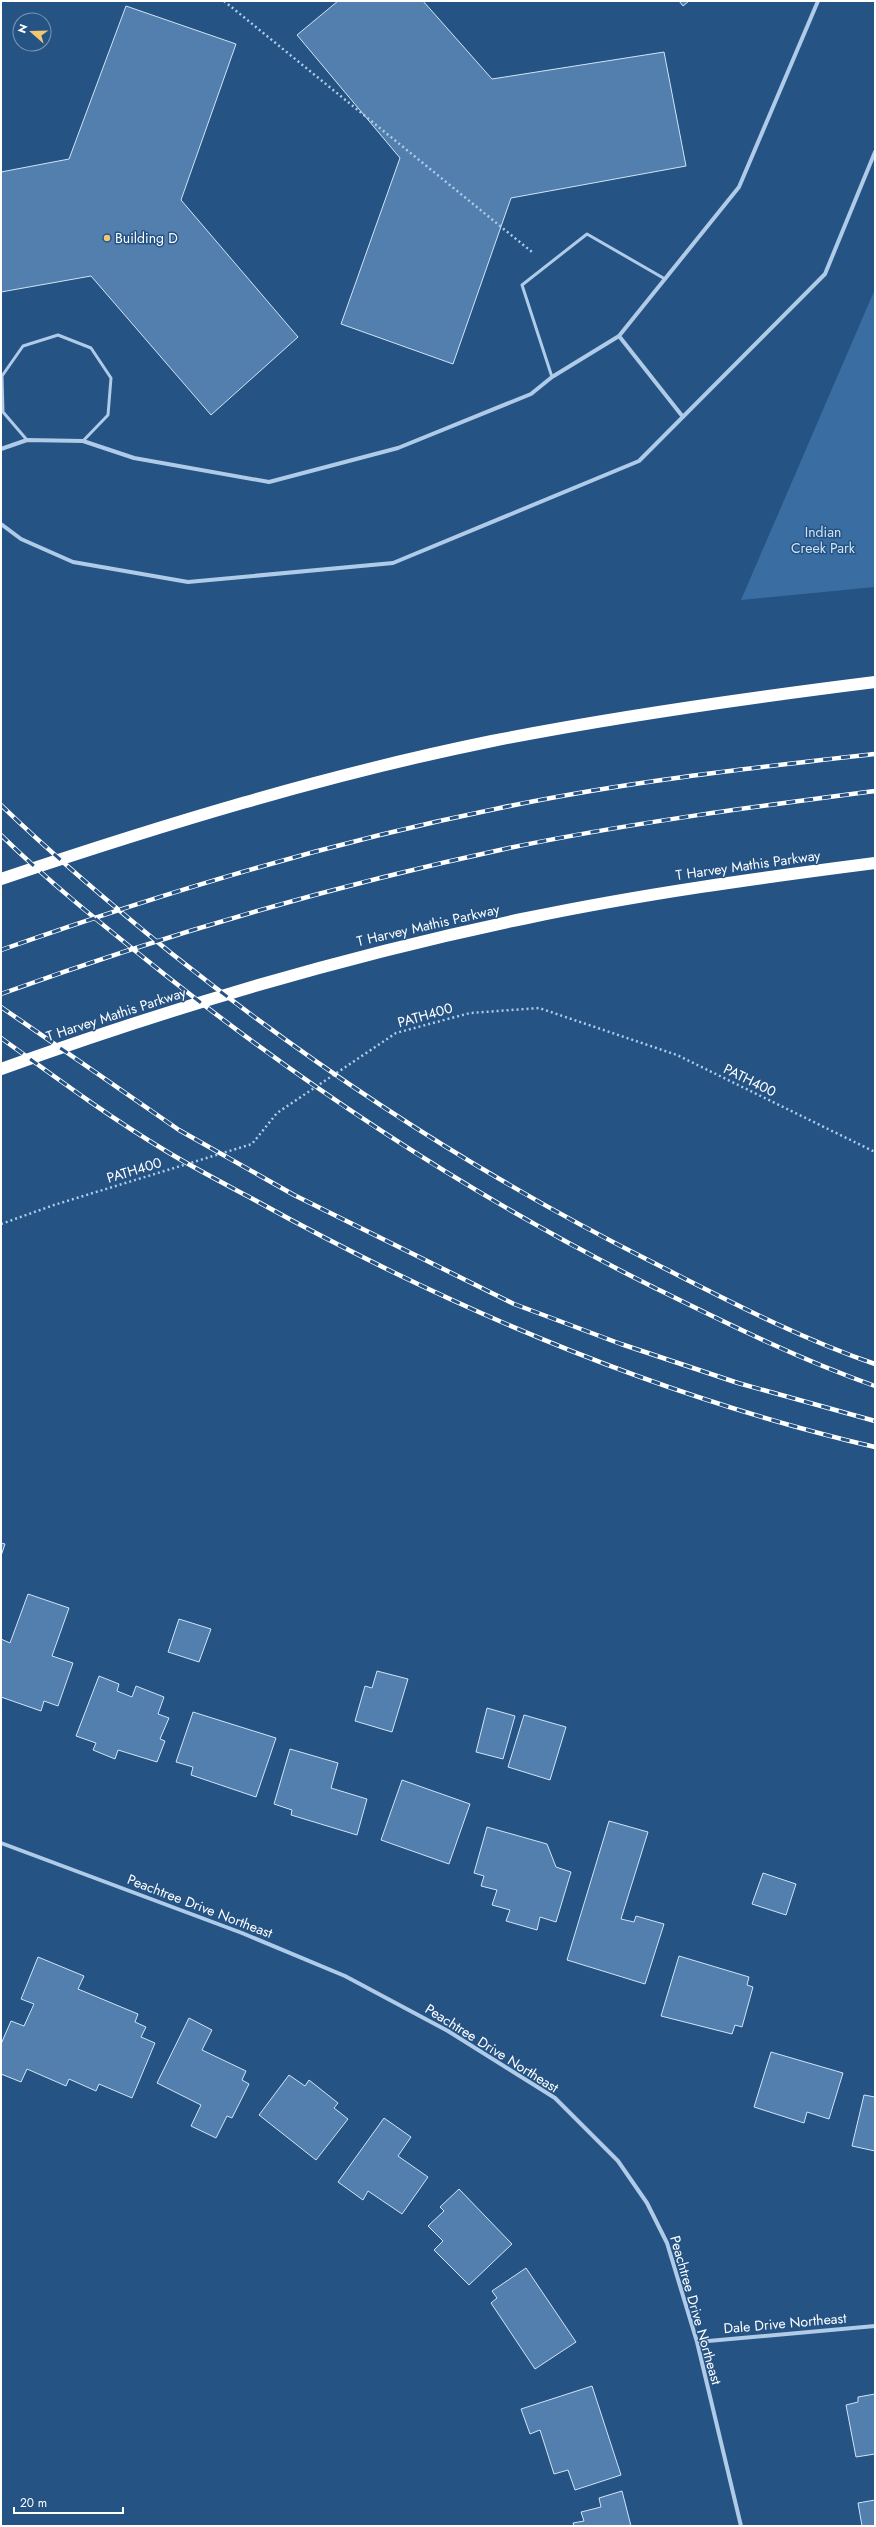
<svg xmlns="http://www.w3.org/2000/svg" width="876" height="2527" viewBox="0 0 876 2527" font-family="Jost,sans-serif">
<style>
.green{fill:#3a6da1}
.building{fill:#527fae;stroke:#d2e4f6}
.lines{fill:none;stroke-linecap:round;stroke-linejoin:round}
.path{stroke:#afcbe8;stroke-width:2.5;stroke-dasharray:2 3;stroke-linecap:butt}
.service{stroke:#afcbe8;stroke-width:3}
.minor{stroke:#afcbe8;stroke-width:4}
.motorway{stroke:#fff;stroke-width:12}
.rail-casing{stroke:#fff;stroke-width:4.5}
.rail{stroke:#255384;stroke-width:3;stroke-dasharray:9;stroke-linecap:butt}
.poi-dot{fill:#f1c773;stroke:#255384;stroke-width:1.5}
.labels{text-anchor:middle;stroke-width:3;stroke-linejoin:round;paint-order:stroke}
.poi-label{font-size:14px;fill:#fff;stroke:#255384;text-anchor:start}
.park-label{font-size:14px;fill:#d2e4f6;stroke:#255384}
.street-label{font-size:14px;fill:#fff;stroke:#255384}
</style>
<rect width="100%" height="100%" fill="#255384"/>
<!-- green -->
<path class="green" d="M875,289V587L741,600Z"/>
<!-- building -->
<path class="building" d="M338,1H423L492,79L664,52L686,166L511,198L453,364L341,324L400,158L297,35Z
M679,1H689L683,6Z
M126,6L236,44L181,200L298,337L211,415L91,276L1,292V172L69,159Z
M1,1543L5,1544L1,1556Z
M28,1594L69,1608L52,1656L73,1663L58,1706L44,1701L41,1711L1,1697V1639L10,1643Z
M179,1619L211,1629L199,1662L168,1652Z
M377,1671L408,1679L392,1732L355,1721L365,1686L372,1688Z
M99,1676L119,1684L117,1691L132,1697L136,1686L164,1697L158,1714L169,1718L160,1739L165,1741L157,1762L118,1750L115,1759L93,1750L96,1743L76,1736Z
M487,1708L515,1716L503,1759L476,1752Z
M193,1712L276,1738L256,1797L191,1775L193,1767L176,1762Z
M524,1715L566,1727L550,1780L508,1767Z
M290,1749L338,1763L331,1788L367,1799L357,1835L291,1815L292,1810L274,1804Z
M402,1780L470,1804L449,1864L381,1840Z
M609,1821L648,1832L621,1919L634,1922L636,1916L664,1924L645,1984L567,1960Z
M487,1827L547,1844L556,1867L571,1872L556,1922L540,1917L537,1930L506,1921L510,1910L492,1905L497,1890L481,1886L484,1876L474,1873Z
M763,1873L796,1884L786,1915L752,1904Z
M679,1956L749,1977L747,1985L753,1987L742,2027L735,2025L732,2034L661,2016Z
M38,1957L84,1976L78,1989L138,2014L135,2022L146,2027L141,2037L155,2043L132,2098L99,2084L96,2091L69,2079L66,2086L27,2069L21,2082L1,2074V2044L11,2021L24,2026L34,2004L21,1999Z
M189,2018L212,2030L202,2050L246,2071L242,2080L249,2084L232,2118L227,2116L216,2138L191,2126L201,2105L157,2083Z
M771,2052L843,2073L829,2119L807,2112L804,2123L754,2107Z
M289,2075L305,2086L309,2080L338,2103L334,2108L348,2119L316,2160L259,2115Z
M864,2095L875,2097V2151L852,2146Z
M384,2118L411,2137L398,2156L428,2177L402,2214L368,2191L363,2200L338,2182Z
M459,2189L512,2244L469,2285L434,2250L443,2241L428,2226L444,2211L440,2207Z
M526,2268L576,2342L535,2369L491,2303L497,2298L492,2291Z
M592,2386L621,2475L575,2490L568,2470L554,2474L540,2430L530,2434L521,2409Z
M875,2394V2454L856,2457L846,2405L858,2402V2397Z
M622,2491L631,2526H574L573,2523L584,2521L581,2512L601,2507L599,2498Z
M875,2500V2526H862L858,2503Z"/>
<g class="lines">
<!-- path -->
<path class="path" d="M224,1L532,252
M1,1224L54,1205L252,1144L277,1113L396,1033L470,1013L539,1008L677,1055L875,1152"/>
<!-- service -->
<path class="service" d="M552,377L522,285L587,234L665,279
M27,440L3,412L2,376L23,346L58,335L91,348L111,378L108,415L83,441"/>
<!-- minor -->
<path class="minor" d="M619,336L683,417
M1,449L27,440L83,441L134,458L269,482L398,448L531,394L552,377L619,336L739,187L818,1
M1,524L21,539L73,562L188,582L393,563L639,461L825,274L875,152
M1,1843L242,1933L345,1976L448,2031L555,2098L618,2161L647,2203L667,2243L697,2342L741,2526
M697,2342L875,2326"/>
<!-- motorway -->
<path class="motorway" d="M1,879C162,825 325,775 492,741C618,716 747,698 875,682
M1,1069C173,1007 348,955 527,918C642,894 758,878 875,863"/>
<defs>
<path id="rail" d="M1,805C55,857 113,906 171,953C323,1074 482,1177 656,1264C727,1300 799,1338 875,1364
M1,835C52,885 108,929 164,974C317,1095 477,1199 651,1286C724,1322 798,1359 875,1386
M1,950C166,892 328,843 500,808C623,782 750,768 875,754
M1,994C167,934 336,885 509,848C629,823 753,807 875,791
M1,1007L179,1130L294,1195L514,1304L621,1344L738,1383L875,1421
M1,1038C55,1077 109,1117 166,1151C194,1168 223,1183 251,1198C447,1307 657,1396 875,1447"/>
</defs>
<!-- rail casing -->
<use href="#rail" class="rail-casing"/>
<!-- rail -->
<use href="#rail" class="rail"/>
</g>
<!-- markers -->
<circle class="poi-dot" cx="107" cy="238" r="4"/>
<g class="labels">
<!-- poi labels -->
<g class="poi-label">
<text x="115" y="243">Building D</text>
</g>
<!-- park labels -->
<g class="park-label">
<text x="823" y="537">Indian<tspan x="823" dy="16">Creek Park</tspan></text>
</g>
<!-- street labels -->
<g class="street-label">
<text transform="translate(748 865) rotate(-8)" y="5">T Harvey Mathis Parkway</text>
<text transform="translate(428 925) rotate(-13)" y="5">T Harvey Mathis Parkway</text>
<text transform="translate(116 1014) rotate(-18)" y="5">T Harvey Mathis Parkway</text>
<text transform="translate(425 1015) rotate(-16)" y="5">PATH400</text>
<text transform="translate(750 1080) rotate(26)" y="5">PATH400</text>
<text transform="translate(134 1170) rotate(-17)" y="5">PATH400</text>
<text transform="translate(200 1906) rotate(21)" y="5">Peachtree Drive Northeast</text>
<text transform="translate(492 2048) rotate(32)" y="5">Peachtree Drive Northeast</text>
<text transform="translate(696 2310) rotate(74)" y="5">Peachtree Drive Northeast</text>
<text transform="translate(785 2323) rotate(-5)" y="5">Dale Drive Northeast</text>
</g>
</g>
<!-- border -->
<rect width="876" height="2527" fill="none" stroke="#ffffff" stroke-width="4"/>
<!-- north arrow -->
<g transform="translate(32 32) rotate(290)"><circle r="19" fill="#255384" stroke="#7c98b5"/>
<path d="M0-3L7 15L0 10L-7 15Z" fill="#f1c773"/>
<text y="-6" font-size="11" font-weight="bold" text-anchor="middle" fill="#ffffff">N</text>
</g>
<!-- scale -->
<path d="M14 2507v6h109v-6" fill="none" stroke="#ffffff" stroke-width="2"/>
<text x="20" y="2507" font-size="12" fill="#ffffff" stroke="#255384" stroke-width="3" paint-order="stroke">20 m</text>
</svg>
